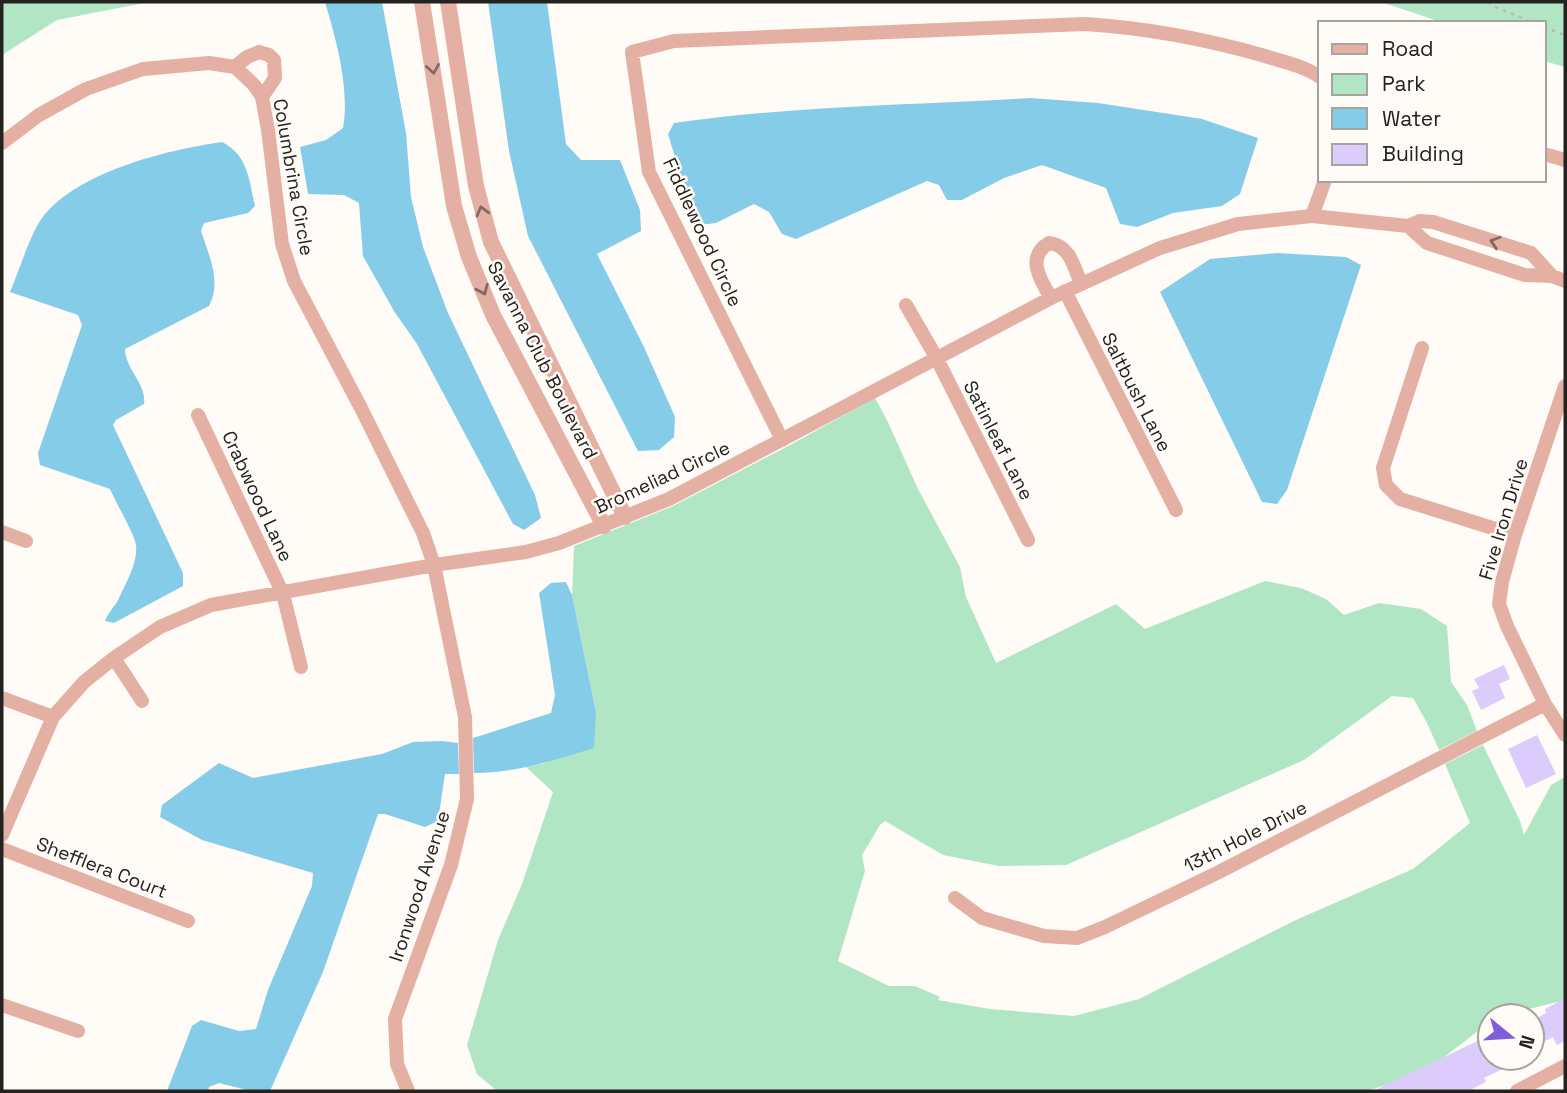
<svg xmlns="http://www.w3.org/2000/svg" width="1567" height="1093" viewBox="0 0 1567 1093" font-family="'Space Grotesk',sans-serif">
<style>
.green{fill:#b1e6c4}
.water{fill:#85cce9}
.building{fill:#dbccfb}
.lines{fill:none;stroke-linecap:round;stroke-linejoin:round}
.path{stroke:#bdb9b5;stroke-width:2.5;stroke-dasharray:3.5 5;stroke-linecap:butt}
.minor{stroke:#e4b0a4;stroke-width:14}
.tertiary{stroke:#e4b0a4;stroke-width:16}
.oneway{stroke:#846962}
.labels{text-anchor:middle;stroke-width:5;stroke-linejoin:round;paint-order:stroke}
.street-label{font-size:19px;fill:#24221f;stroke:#fffbf6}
</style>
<rect width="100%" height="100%" fill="#fffbf6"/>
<!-- green -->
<path class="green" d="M2,2H149L57,20L2,55Z
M1381,2H1565V67L1544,61V23H1444Z
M875,398L887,420L918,489L960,567L966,597L996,663L1116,604L1145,629L1265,581L1301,588L1326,599L1344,615L1379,603L1421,609L1447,626L1451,682L1467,705L1477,731L1439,750L1427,723L1413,698L1392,696L1304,760L1066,865L999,866L943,855L885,821L880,825L862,855L865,871L838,961L889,986H915L940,997L938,1000L990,1009L1074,1016L1139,999L1298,919L1413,869L1470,823L1445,764L1483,745L1520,821L1524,835L1551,785L1565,777V1000L1501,1016H1490V1022L1423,1073L1367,1091H497L477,1074L467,1045L498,940L522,884L553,792L526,767L545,763L596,712L572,595L574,546L673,506L792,444Z"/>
<!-- water -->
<path class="water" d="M325,2H382L406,133L411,197L423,247L448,313L535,495L541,518L524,530L513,524L417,344L394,311L363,256L359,203L344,195L308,194L300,147L326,140L343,128C350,89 336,39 325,2Z
M488,2H547L566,144L581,160H620L640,210L641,231L597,254L644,347L675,417L674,437L659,450L638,451L528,236L509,151Z
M1030,98L1098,103L1202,119L1258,138L1240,194L1222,206L1173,213L1137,227L1120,224L1106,188L1042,165L1004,178L962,200H947L939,185L927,181L796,239L782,234L769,212L754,204L716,223L700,225L689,203L668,134L674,123C791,106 912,105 1030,98Z
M222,142C248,155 249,180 255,206L248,213L204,223L201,231C209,256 222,281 209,306L125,349C125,369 147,384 144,404L116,420L113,425L183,573V586L114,623L105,621C108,612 115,607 119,598C126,583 138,563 136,545C134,533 116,503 110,489L40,465L38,453L82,325L78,315L10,292C18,274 31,232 42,218C78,171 167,150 222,142Z
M1277,253L1346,257L1361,265L1287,490L1277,504L1262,502L1160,292L1210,259Z
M566,582L572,595L596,712L594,748C555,760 516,773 474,773L473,738L551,713L555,695L539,593L551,583Z
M442,741L458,743L459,774H445L438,821L425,827L385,814H378L323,972L270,1091H251L219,1083L209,1087L208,1091H167L192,1026L201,1020L239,1031L256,1029L268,990L312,886L313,873L202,840L160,817L162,805L219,763L253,778L382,754L413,742Z"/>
<!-- building -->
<path class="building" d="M1504,665L1510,679L1499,684L1505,698L1481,710L1472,691L1479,688L1474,679Z
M1537,735L1556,774L1526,788L1508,749Z
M1565,998V1041L1557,1045L1553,1037L1532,1048V1021L1546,1013L1545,1009Z
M1490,1035V1058H1526L1484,1078L1486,1082L1468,1091H1373Z"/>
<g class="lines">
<!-- path -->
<path class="path" d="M1488,2L1495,7L1534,23
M1544,27L1565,35"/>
<!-- minor -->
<path class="minor" d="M235,67L247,57L259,52L269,55L274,60L275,78L262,97
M2,143L39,115L86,89L143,69L209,63L235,67L254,85L262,97L268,130L282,244L294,281L361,408L423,533L434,565L465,717L467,799L451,865L395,1019L397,1064L408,1091
M1544,154L1565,160
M1312,216L1325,180
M1408,226L1427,243L1525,275L1552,276L1565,281
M1065,291L1176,510
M1051,298C1041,281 1025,257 1049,243C1070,245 1074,267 1081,284
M906,305L936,357L1028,540
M1422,348L1383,468L1386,485L1400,499L1515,535
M1565,386L1515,535L1502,582L1499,604L1507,626L1545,704L1565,735
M198,415L283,594L301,667
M782,440L649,172L632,52L674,41L1085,24C1147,28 1206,39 1265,56C1284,62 1304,66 1320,77
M2,532L26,541
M114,658L142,701
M2,698L53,717
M2,835L53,717L84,682L114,658L160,627L211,605L434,565L526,552L559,543L669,499L1051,298L1160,248L1238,224L1312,216L1408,226L1420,221L1433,222L1531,253L1552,276
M2,849L188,921
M955,898L982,918L1044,936L1077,938L1105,927L1217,873L1545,704
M2,1005L78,1031
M1517,1091L1565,1066"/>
<!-- tertiary -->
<path class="tertiary" d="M422,2L454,206L469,257L493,315L604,526
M448,2L476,186L491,242L625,517"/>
</g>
<!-- one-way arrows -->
<defs><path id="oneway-chevron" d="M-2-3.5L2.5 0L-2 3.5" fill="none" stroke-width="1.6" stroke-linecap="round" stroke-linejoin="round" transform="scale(1.75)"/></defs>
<g class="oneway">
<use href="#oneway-chevron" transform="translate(433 69) rotate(81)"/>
<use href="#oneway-chevron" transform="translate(482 211) rotate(-105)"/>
<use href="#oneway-chevron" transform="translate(1495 242) rotate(-162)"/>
<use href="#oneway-chevron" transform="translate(483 290) rotate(67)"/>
</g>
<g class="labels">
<!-- street labels -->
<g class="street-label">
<text transform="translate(294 177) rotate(80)" y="7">Columbrina Circle</text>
<text transform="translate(703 232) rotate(65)" y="7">Fiddlewood Circle</text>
<text transform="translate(543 360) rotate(63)" y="7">Savanna Club Boulevard</text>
<text transform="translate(1137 392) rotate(63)" y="7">Saltbush Lane</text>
<text transform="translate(999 440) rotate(63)" y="7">Satinleaf Lane</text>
<text transform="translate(662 477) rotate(-25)" y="7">Bromeliad Circle</text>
<text transform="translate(258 496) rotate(65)" y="7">Crabwood Lane</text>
<text transform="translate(1503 519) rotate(-73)" y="7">Five Iron Drive</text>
<text transform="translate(1245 836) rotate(-27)" y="7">13th Hole Drive</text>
<text transform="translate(102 867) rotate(21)" y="7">Shefflera Court</text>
<text transform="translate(419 886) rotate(-72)" y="7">Ironwood Avenue</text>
</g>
</g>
<!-- border -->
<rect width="1567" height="1093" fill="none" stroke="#24221f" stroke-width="7"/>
<!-- legend -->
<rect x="1318" y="21" width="228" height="161" fill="#fffbf6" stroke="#a7a4a0" stroke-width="2"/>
<rect x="1332" y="44" width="35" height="10" fill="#e4b0a4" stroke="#a7a4a0" stroke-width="2"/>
<text x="1382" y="56" font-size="21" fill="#24221f">Road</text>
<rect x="1332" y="74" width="35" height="21" fill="#b1e6c4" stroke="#a7a4a0" stroke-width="2"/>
<text x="1382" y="91" font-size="21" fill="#24221f">Park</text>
<rect x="1332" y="108" width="35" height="21" fill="#85cce9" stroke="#a7a4a0" stroke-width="2"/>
<text x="1382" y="126" font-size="21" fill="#24221f">Water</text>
<rect x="1332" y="144" width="35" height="21" fill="#dbccfb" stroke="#a7a4a0" stroke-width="2"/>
<text x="1382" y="161" font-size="21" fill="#24221f">Building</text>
<!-- north arrow -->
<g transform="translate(1511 1037) rotate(108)"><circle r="33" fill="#fffbf6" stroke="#a7a4a0" stroke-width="2"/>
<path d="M0-5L12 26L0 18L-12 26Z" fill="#805ed8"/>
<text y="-10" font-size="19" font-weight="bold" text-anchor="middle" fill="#24221f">N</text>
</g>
</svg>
